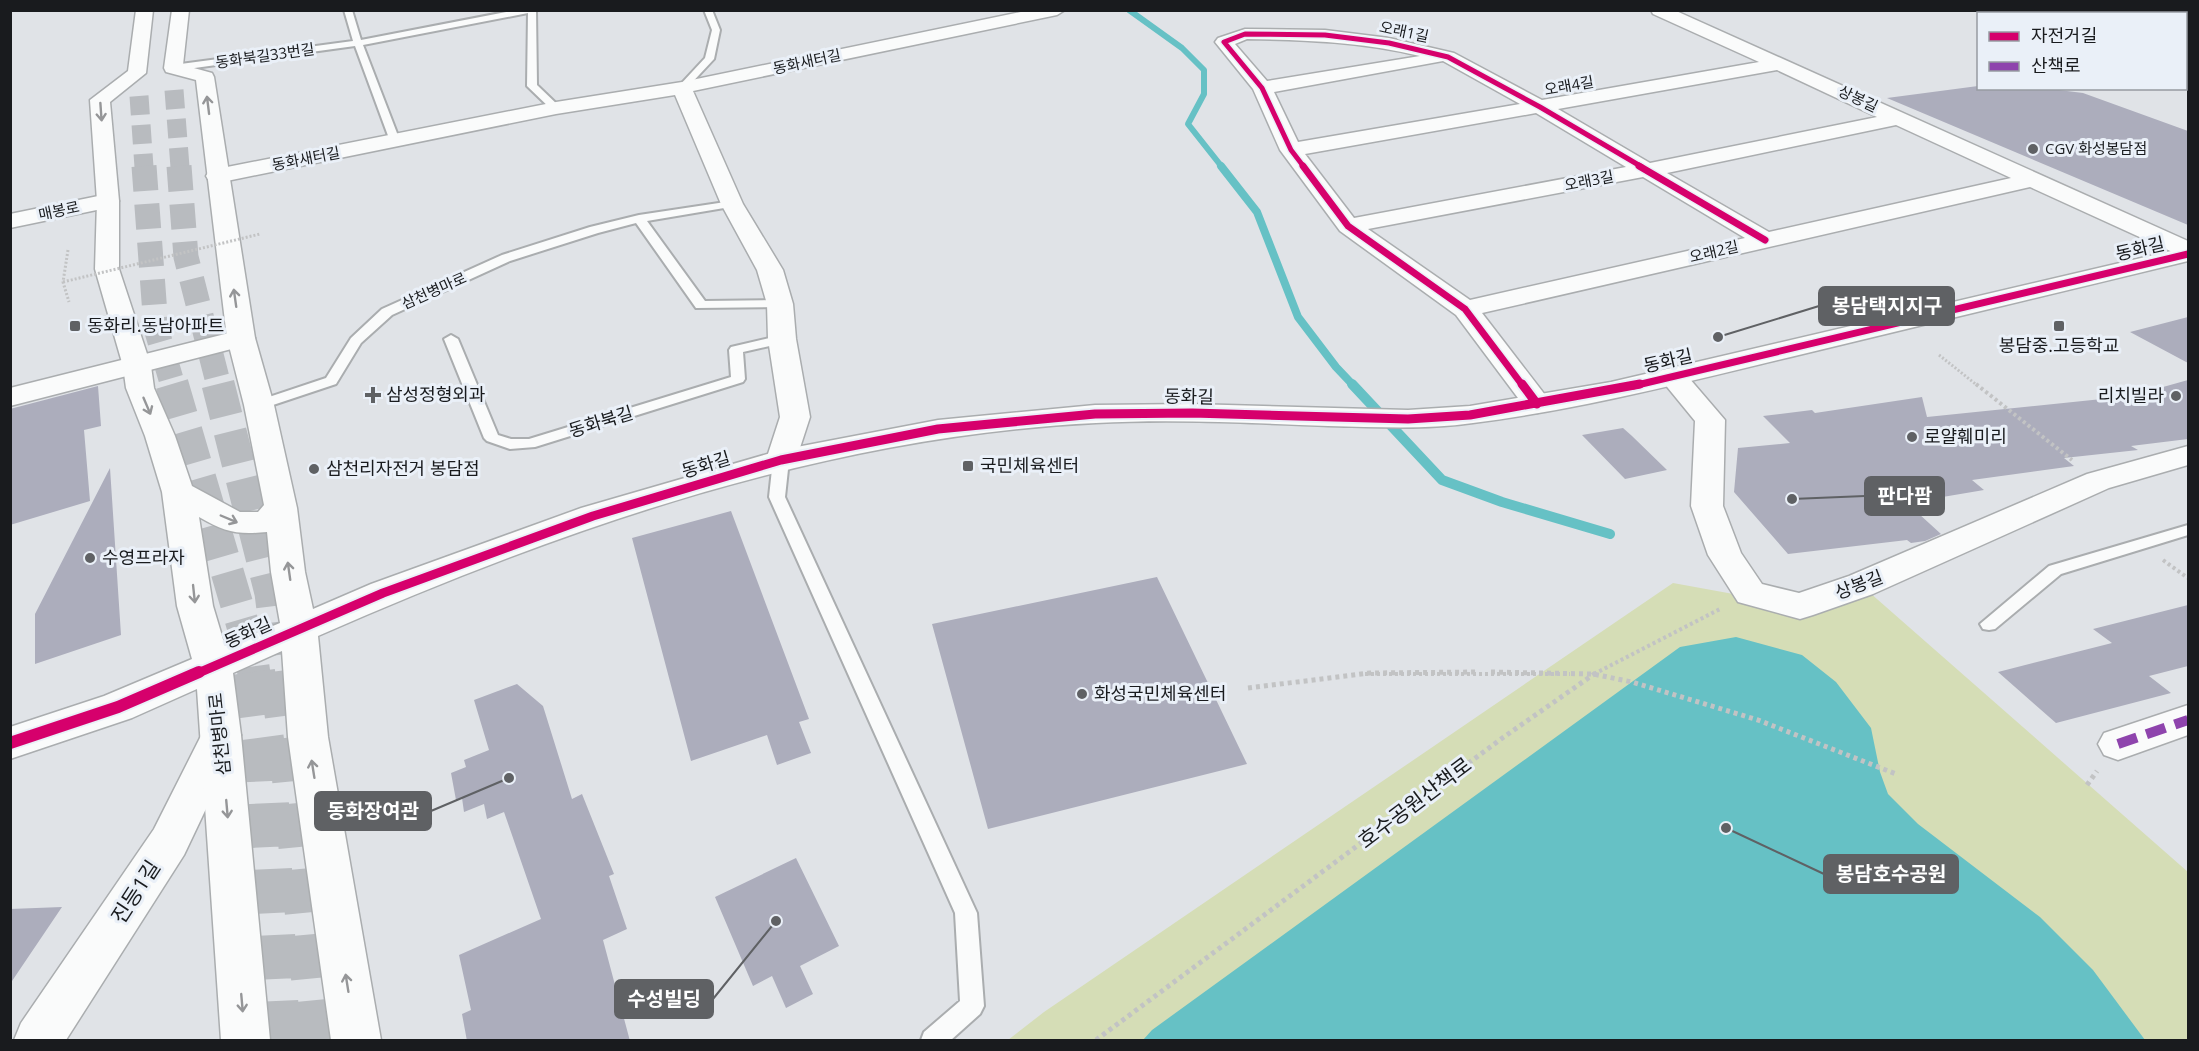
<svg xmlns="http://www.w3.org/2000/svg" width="2199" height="1051" viewBox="0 0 2199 1051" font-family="'Open Sans','Noto Sans KR',sans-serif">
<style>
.green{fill:#d5ddb6}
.water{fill:#66c1c5}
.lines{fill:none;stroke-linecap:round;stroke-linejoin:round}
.stream-far2{stroke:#66c1c5;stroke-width:6}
.stream-far1{stroke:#66c1c5;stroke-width:8}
.stream{stroke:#66c1c5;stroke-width:10}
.building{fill:#acadbc}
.secondary-tunnel-far3{stroke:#b8bbbf;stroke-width:19;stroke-dasharray:19 10;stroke-linecap:butt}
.secondary-tunnel-far2{stroke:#b8bbbf;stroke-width:25;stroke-dasharray:25 13;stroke-linecap:butt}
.secondary-tunnel-far1{stroke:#b8bbbf;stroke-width:33;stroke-dasharray:33 16;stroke-linecap:butt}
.secondary-tunnel{stroke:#b8bbbf;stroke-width:44;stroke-dasharray:44 22;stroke-linecap:butt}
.lane-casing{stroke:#aaadaf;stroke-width:4}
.street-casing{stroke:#aaadaf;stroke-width:3}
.secondary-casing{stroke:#aaadaf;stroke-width:3}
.path-far2{stroke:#c2c3c4;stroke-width:3;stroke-dasharray:2 2;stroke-linecap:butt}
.path-far1{stroke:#c2c3c4;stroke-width:4;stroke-dasharray:3 3;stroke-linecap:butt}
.path{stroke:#c2c3c4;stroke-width:5;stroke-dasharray:4 4;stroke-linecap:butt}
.lane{fill:#fafbfb;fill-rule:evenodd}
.street{fill:#fafbfb;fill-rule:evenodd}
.secondary{fill:#fafbfb;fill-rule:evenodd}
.path-bridge{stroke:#c2c3c4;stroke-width:3;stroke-dasharray:2 2;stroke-linecap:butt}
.quiet{stroke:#8e44ad;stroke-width:10;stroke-dasharray:20 10;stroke-linecap:butt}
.cycleway-far3-casing{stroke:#eaf0f8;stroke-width:8}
.cycleway-far2-casing{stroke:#eaf0f8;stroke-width:10}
.cycleway-far1-casing{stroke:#eaf0f8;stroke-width:13}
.cycleway-casing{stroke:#eaf0f8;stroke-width:16}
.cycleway-far3{stroke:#d6006c;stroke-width:5}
.cycleway-far2{stroke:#d6006c;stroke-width:7}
.cycleway-far1{stroke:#d6006c;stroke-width:9}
.cycleway{stroke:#d6006c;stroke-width:12}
.oneway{stroke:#959698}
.poi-dot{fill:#5f6164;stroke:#eaf0f8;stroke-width:2}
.labels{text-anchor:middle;stroke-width:6;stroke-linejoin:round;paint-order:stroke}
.far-street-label{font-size:15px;fill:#191b1e;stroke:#eaf0f8}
.far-poi-label{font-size:15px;fill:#191b1e;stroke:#eaf0f8;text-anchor:start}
.street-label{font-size:18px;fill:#191b1e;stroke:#eaf0f8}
.poi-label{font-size:18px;fill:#191b1e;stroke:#eaf0f8;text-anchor:start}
.near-street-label{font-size:21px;fill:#191b1e;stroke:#eaf0f8}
.leader{fill:none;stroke:#5f6164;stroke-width:2}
.callout-dot{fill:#5f6164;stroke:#eaf0f8;stroke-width:2}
.callout{fill:#5f6164;stroke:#5f6164;stroke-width:2}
.callout-label{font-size:20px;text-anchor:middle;font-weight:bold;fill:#fff}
</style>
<rect width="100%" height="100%" fill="#e0e3e7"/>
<!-- green -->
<path class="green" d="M1673,583L1800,606L1861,585L2188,872V1040H1008L1044,1012Z"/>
<!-- water -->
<path class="water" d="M1736,637L1802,655L1836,682L1871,728L1880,772L1888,794L1918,824L2040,917L2093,970L2145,1040H1143L1152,1030L1680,647Z"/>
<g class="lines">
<!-- stream-far2 -->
<path class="stream-far2" d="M1129,10L1182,48L1204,70V94L1188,124L1222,167"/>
<!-- stream-far1 -->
<path class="stream-far1" d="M1221,166L1257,212L1298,317L1336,367L1354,386"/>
<!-- stream -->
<path class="stream" d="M1352,384L1442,480L1502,502L1610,534"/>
</g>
<!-- building -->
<path class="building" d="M1978,86V88H2043L2083,93L2188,131V225L1887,98Z
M2188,317V363L2130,332Z
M2188,380V439L2131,446L2138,450L2064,458L2074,466L1972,480L1984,490L1907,503L1941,534L1925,541L1911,543L1907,540L1788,554L1734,492L1738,448L1790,443L1763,416L1812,410L1815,413L1922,397L1927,417L2131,396Z
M98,386L101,426L84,430L90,501L10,525V409Z
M1623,428L1632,436L1667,470L1625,479L1582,435Z
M110,468L121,635L35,664V614Z
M731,511L809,719L799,722L811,753L777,765L767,735L691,761L632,538Z
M1157,577L1247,764L988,829L932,624Z
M2188,605V666L2149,676L2171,693L2056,723L1998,672L2112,643L2093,629Z
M517,684L543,706L572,799L582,794L614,874L609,876L627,929L603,940L630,1041H467L462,1014L471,1010L459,955L541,919L504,812L487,819L484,804L464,812L462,798L456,800L451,773L466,767L464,760L489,750L474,700Z
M796,858L839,946L800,966L813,994L786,1008L772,976L753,986L715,897Z
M62,907L10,984V909Z"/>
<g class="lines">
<!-- secondary-tunnel-far3 -->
<path class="secondary-tunnel-far3" d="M174,90L180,167
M139,96L144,167"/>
<!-- secondary-tunnel-far2 -->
<path class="secondary-tunnel-far2" d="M144,166L156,328L173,386
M179,166L186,257L219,386"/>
<!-- secondary-tunnel-far1 -->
<path class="secondary-tunnel-far1" d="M172,384L251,653L254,674
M218,384L271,593L281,674"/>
<!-- secondary-tunnel -->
<path class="secondary-tunnel" d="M253,672L265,763L278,1040
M281,672L291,747L319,1040"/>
<defs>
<path id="lane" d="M344,10H352L361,40L516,10H536L537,85L561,108L552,110L527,86L528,13L363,45L400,141L395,144L390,141L355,46L173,71L168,68L173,65L353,41Z
M704,10H712L720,30L714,59L685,90H679V86L705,58L712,30Z
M732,201L738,204L736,206L647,221L705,301L780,300L785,301L787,304L785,307L696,308L636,223L598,233L510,261L392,315L361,343L336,384L264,408H254L252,405L254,402L326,378L351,338L382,309L502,255L590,227L639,215Z
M451,335L458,339L498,435L511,439H529L731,377L729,350L731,347L782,335L789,339L787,342L743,352L745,379L743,382L535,447L510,449L487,441L484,438L444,339Z
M781,455L789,460L785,497L977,913L984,1006L980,1014L951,1040H921L924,1032L960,1001L955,913L769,497L773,460Z
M2188,525V535L2061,574L1995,629L1989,630L1983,629L1980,624L2049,566Z"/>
<path id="street" d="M1030,10H1065L1057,15L693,91L743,204L783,270L793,304L796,339L810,417L796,460L792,467L781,470L770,467L766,460L780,417L768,339L767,304L757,270L721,204L675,95L556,114L217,183L209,181L206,176L209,171L217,169L556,102L682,82Z
M1651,10H1674L2188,241V257L2179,255L2030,187L1482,313L1552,404L1547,410L1537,413L1527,410L1456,315L1340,231L1280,150L1253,89L1215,42L1218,38L1245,29L1325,30L1389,38L1454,53L1542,100L1759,62L1653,14ZM1247,39C1306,40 1363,42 1420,56L1267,81L1235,44ZM1443,61L1520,104L1298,142L1274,92ZM1777,70L1877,117L1650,163L1558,109ZM1536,113L1626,167L1354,218L1305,154ZM1896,125L2011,178L1769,232L1667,173ZM1643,177L1745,238L1470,300L1368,229Z
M108,194L116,196L119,201L116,206L10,228V214Z
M241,330L251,332L255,338L251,344L10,406V388Z
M1673,368L1683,371L1725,420L1723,506L1741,553L1762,584L1799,593L1849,576L2087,474L2188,446V465L2109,488L1873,594L1813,615L1800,619L1738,602L1708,555L1691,506L1695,421L1659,377L1663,371Z
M2188,705V735L2118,760L2104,755L2098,744L2104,733Z
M221,719L235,724L241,735L184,855L66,1040H14L21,1023L154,829L207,724Z"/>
<path id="secondary" d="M136,10H153L146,73L110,102L119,201V269L151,366L154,388L175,436L192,486L240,512H258L264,505L244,405L227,338L196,80L166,72L164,68L172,10H189L183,65L212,73L214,77L255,338L274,405L297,508L305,572L313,609L371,584L581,508L781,450L938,420L1095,405L1192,404L1408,410L1470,406L1611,382L2188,247V261C2060,292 1932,323 1803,354C1694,380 1584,409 1473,423C1425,430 1376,427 1328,426C1251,423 1173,419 1096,423C827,436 563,528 318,636L328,737L381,1040H331L288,737L282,651L233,673L241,735L270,1040H221L197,689L132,718L10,759V727L104,696L192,659L177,606L162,492L145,436L126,388L123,366L95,269L97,201L90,100L128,71ZM199,517C225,532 237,535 267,532L271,572L280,623L225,646L213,606Z"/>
</defs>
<!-- lane casing -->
<use href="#lane" class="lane-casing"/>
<!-- street casing -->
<use href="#street" class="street-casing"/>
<!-- secondary casing -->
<use href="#secondary" class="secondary-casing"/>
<!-- path-far2 -->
<path class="path-far2" d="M68,250L63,282L69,302
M1939,355L1978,386"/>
<!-- path-far1 -->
<path class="path-far1" d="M1976,384L2072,460
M2163,560L2188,578
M1365,674H1570
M1594,674L1720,609"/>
<!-- path -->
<path class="path" d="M1491,672L1593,674L1632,682L1758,720L1896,774
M1248,688L1370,673L1479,672
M2087,785L2097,771
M1096,1040L1501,739L1597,672"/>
<!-- lane -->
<use href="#lane" class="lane"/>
<!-- street -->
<use href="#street" class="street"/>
<!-- secondary -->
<use href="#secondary" class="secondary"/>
<!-- path-bridge -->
<path class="path-bridge" d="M63,282L260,234"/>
<!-- quiet -->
<path class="quiet" d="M2118,744L2188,720"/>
<defs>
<path id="cycleway-far3" d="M1304,167L1291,150L1262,88L1224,42L1245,34L1325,35L1389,43L1448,57L1540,107L1642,167"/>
<path id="cycleway-far2" d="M1303,166L1348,226L1465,309L1523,386
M1639,166L1765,240
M1633,386L2188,254"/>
<path id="cycleway-far1" d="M1522,384L1537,404
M196,674L383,593L593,516L781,460L938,429L1095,414L1192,413L1408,419L1470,415L1640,384"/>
<path id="cycleway" d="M10,743L118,707L199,672"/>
</defs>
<!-- cycleway-far3 casing -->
<use href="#cycleway-far3" class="cycleway-far3-casing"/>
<!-- cycleway-far2 casing -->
<use href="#cycleway-far2" class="cycleway-far2-casing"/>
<!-- cycleway-far1 casing -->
<use href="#cycleway-far1" class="cycleway-far1-casing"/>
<!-- cycleway casing -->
<use href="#cycleway" class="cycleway-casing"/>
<!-- cycleway-far3 -->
<use href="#cycleway-far3" class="cycleway-far3"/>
<!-- cycleway-far2 -->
<use href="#cycleway-far2" class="cycleway-far2"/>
<!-- cycleway-far1 -->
<use href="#cycleway-far1" class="cycleway-far1"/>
<!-- cycleway -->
<use href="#cycleway" class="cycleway"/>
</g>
<!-- one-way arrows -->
<defs><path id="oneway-shaft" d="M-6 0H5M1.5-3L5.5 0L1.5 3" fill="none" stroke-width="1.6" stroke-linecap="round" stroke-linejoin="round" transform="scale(1.5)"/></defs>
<g class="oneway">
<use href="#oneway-shaft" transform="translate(208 105) rotate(-97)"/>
<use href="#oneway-shaft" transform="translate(101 112) rotate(86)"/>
<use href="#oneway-shaft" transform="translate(235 298) rotate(-98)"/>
<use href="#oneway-shaft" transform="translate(147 406) rotate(67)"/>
<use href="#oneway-shaft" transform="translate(229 519) rotate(23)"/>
<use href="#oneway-shaft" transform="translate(289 571) rotate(-98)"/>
<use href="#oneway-shaft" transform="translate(194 594) rotate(84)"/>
<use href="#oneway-shaft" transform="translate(313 769) rotate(-99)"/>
<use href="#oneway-shaft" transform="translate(227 809) rotate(85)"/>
<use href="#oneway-shaft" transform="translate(347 983) rotate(-99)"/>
<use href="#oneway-shaft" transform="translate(242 1003) rotate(85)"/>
</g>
<!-- markers -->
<g class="poi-dot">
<circle cx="2033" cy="149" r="6"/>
<rect x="69" y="320" width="12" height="12" rx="3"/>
<rect x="2053" y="320" width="12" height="12" rx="3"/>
<path d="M370 386h6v6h6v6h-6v6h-6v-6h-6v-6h6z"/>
<circle cx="2176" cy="396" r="6"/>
<circle cx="1912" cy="437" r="6"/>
<rect x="962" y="460" width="12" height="12" rx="3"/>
<circle cx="314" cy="469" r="6"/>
<circle cx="90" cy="558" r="6"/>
<circle cx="1082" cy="694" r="6"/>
</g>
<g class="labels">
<!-- far-street labels -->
<g class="far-street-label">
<text transform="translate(1404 32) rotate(12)" y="5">오래1길</text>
<text transform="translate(265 56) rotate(-8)" y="5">동화북길33번길</text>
<text transform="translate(807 62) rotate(-12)" y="5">동화새터길</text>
<text transform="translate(1569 86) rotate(-10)" y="5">오래4길</text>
<text transform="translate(1858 99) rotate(25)" y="5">상봉길</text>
<text transform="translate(306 159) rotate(-11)" y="5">동화새터길</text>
<text transform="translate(1589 181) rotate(-11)" y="5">오래3길</text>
<text transform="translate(59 211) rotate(-12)" y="5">매봉로</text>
<text transform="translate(1714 252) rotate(-13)" y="5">오래2길</text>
<text transform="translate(434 291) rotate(-24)" y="5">삼천병마로</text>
</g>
<!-- far-poi labels -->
<g class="far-poi-label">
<text x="2045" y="154">CGV 화성봉담점</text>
</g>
<!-- street labels -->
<g class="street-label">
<text transform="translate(2140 249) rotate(-13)" y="6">동화길</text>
<text transform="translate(1668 361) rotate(-13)" y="6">동화길</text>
<text transform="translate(1189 397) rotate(1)" y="6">동화길</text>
<text transform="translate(601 422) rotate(-17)" y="6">동화북길</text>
<text transform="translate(706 465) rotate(-17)" y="6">동화길</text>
<text transform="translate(1859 585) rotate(-21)" y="6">상봉길</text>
<text transform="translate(248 633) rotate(-24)" y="6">동화길</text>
<text transform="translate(220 734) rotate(-96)" y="6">삼천병마로</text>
</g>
<!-- poi labels -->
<g class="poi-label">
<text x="87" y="332">동화리.동남아파트</text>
<text x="2059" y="352" text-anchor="middle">봉담중.고등학교</text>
<text x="386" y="401">삼성정형외과</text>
<text x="2164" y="402" text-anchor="end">리치빌라</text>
<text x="1924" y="443">로얄훼미리</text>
<text x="980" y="472">국민체육센터</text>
<text x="326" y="475">삼천리자전거 봉담점</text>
<text x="102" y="564">수영프라자</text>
<text x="1094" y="700">화성국민체육센터</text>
</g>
<!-- near-street labels -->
<g class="near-street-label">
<text transform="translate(1415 803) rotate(-37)" y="7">호수공원산책로</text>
<text transform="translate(136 892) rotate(-57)" y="7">진등1길</text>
</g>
</g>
<!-- callouts -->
<path class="leader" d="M1718 337L1819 306M1792 499L1865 496M509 778L431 811M1726 828L1824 874M776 921L713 999"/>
<g class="callout-dot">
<circle cx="1718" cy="337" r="6"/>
<circle cx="1792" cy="499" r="6"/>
<circle cx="509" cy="778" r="6"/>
<circle cx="1726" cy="828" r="6"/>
<circle cx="776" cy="921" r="6"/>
</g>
<g class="callout">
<rect x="1819" y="287" width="135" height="38" rx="6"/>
<rect x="1865" y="477" width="79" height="38" rx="6"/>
<rect x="315" y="792" width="116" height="38" rx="6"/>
<rect x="1824" y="855" width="134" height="38" rx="6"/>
<rect x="615" y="980" width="98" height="38" rx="6"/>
</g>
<g class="callout-label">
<text x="1887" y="313">봉담택지지구</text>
<text x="1905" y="503">판다팜</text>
<text x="373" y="818">동화장여관</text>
<text x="1891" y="881">봉담호수공원</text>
<text x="664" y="1006">수성빌딩</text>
</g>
<!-- border -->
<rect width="2199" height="1051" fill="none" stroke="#191b1e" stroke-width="24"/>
<!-- legend -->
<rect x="1977" y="12" width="210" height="78" fill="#eaf0f8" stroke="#969ba1" stroke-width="1.5"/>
<rect x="1989" y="32" width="30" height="9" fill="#d6006c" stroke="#969ba1" stroke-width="1.5"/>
<text x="2031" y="42" font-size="18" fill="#191b1e">자전거길</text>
<rect x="1989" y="62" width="30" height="9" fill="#8e44ad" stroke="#969ba1" stroke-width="1.5"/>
<text x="2031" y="72" font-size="18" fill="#191b1e">산책로</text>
</svg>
